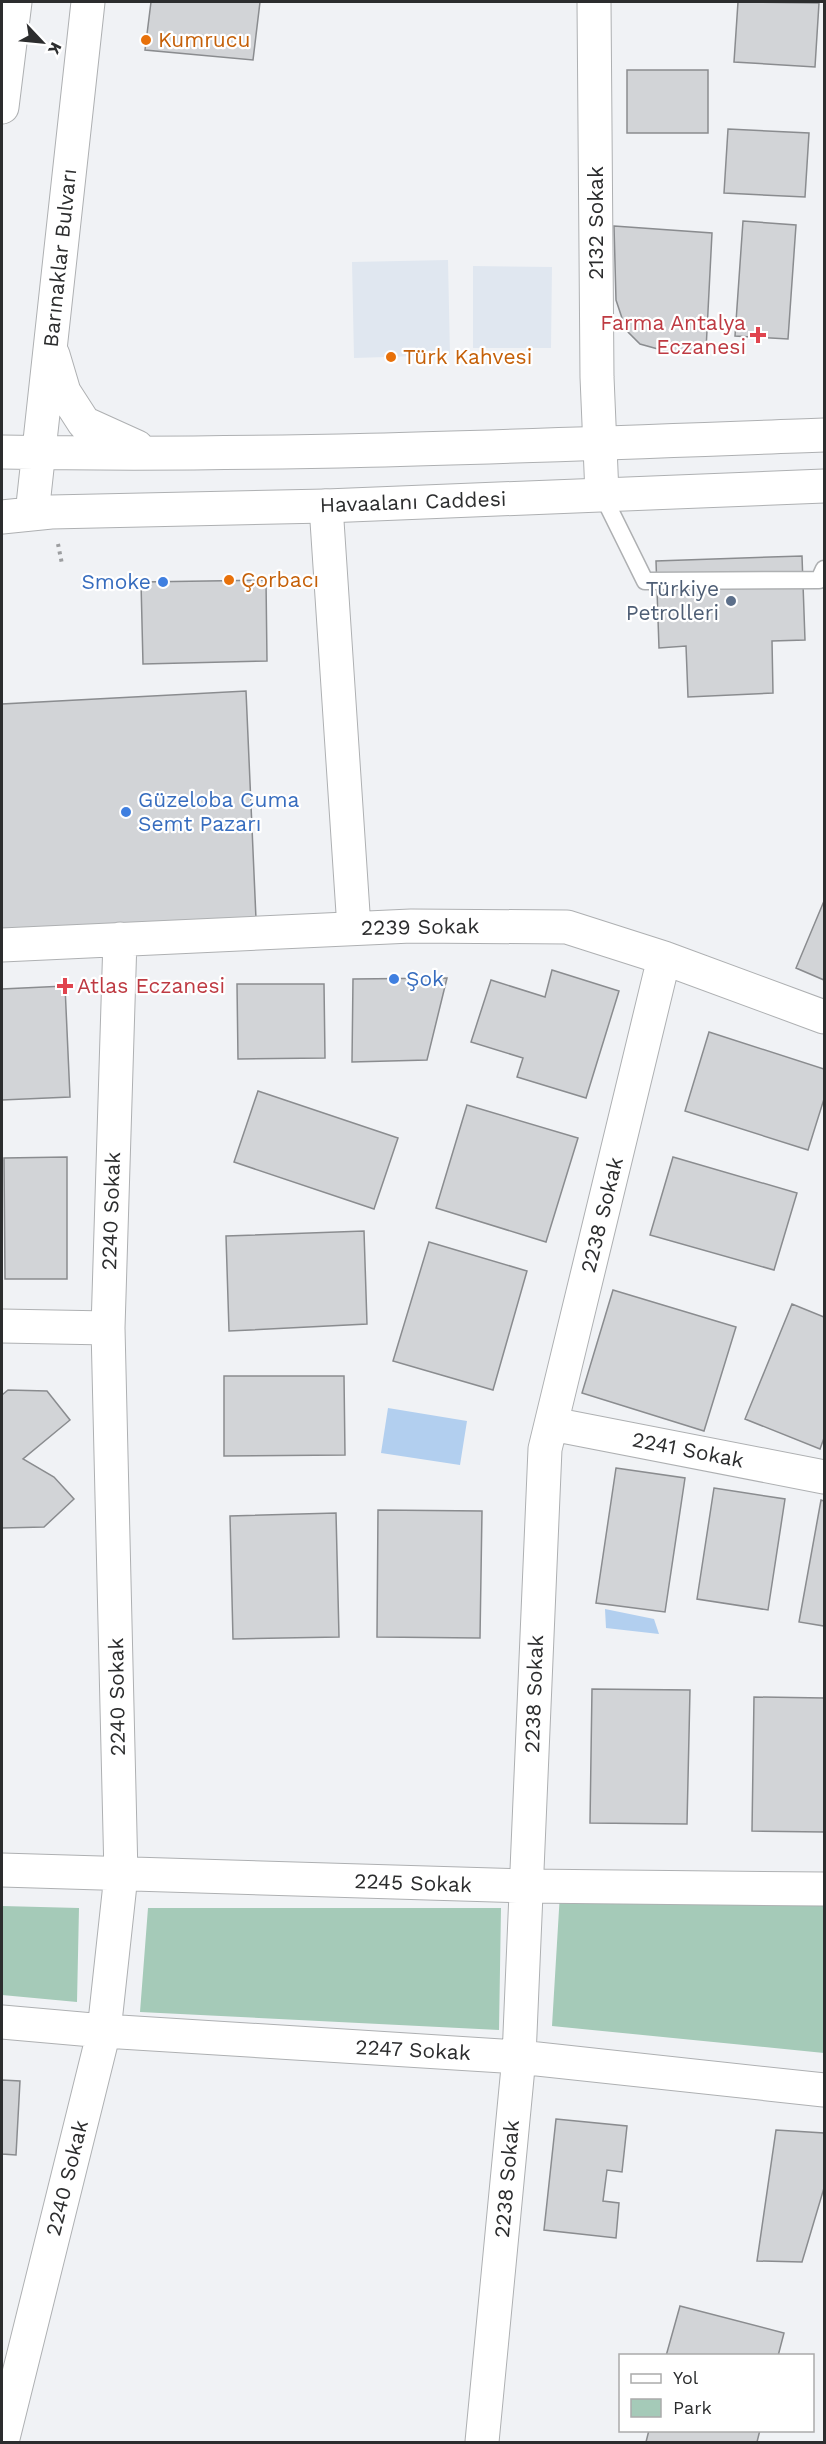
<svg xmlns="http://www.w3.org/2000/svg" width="826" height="2444" viewBox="0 0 826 2444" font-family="'Work Sans',sans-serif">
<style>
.built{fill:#e0e7f0}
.green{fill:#a5cab8}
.water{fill:#b2cfef}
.building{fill:#d2d4d7;stroke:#8a8c8f;stroke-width:1.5}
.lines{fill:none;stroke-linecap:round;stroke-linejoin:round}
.lane-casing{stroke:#aeb0b2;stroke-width:19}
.street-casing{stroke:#aeb0b2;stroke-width:35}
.primary-casing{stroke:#aeb0b2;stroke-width:35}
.path{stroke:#9c9ea0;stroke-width:4;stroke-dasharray:3 4.5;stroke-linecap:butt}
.lane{stroke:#fff;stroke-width:16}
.street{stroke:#fff;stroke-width:33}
.primary{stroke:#fff;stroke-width:33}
.food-dot{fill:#e8710a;stroke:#fff;stroke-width:2}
.health-dot{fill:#e0444e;stroke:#fff;stroke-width:2}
.shop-dot{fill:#3f7fe0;stroke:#fff;stroke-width:2}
.service-dot{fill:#5c6f8a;stroke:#fff;stroke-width:2}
.labels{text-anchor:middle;stroke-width:4.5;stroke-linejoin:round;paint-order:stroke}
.food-label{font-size:21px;fill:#c56008;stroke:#fff;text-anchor:start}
.street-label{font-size:21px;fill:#2c2d2e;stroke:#fff}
.health-label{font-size:21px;fill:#be3a42;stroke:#fff;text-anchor:end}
.shop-label{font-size:21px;fill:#366cbe;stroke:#fff;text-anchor:start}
.service-label{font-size:21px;fill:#4e5e75;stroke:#fff;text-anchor:end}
</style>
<rect width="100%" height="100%" fill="#f0f2f5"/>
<!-- built -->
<path class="built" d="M448,260L450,355L354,358L352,262Z
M473,266L552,267L551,348H473Z"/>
<!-- green -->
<path class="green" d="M560,1893L824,1895V2053L552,2026Z
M2,1906L79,1908L77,2002L2,1995Z
M148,1908H501L499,2030L140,2012Z"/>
<!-- water -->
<path class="water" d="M388,1408L467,1421L460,1465L381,1453Z
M605,1609L654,1619L659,1634L606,1628Z"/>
<!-- building -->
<path class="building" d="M151,2H260L253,60L145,50Z
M738,2L819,3L815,67L734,62Z
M627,70H708V133H627Z
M728,129L809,133L805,197L724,193Z
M743,221L796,225L788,339L735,336Z
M614,226L712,233L706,350L665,351L640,344L626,330L616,300Z
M802,556L805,640L772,641L773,693L688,697L686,646L659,648L656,561Z
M266,580L267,661L143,664L141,582Z
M246,691L256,919L2,931V704Z
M824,901V980L796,968Z
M552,970L619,991L586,1098L517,1077L523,1058L471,1042L491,980L545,997Z
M447,978L427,1060L352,1062L353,979Z
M237,984H324L325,1058L238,1059Z
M65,986L70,1097L2,1100V989Z
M709,1032L824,1069V1099L808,1150L685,1111Z
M258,1091L398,1138L374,1209L234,1162Z
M467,1105L578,1138L546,1242L436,1208Z
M67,1157V1279H5L4,1158Z
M673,1157L797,1193L774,1270L650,1235Z
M364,1231L367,1324L229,1331L226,1236Z
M429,1242L527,1271L493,1390L393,1361Z
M613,1290L736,1327L704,1431L582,1393Z
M792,1304L824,1317V1438L820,1449L745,1419Z
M224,1376H344L345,1455L224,1456Z
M8,1390L47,1391L70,1420L23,1459L54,1477L74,1499L44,1527L2,1528V1395Z
M616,1468L685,1478L665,1612L596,1603Z
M714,1488L785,1499L768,1610L697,1599Z
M821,1500L824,1501V1626L799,1622Z
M378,1510L482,1511L480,1638L377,1637Z
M336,1513L339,1637L233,1639L230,1516Z
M592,1689L690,1690L687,1824L590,1823Z
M754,1697L824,1698V1832L752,1831Z
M2,2080L20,2081L16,2155L2,2154Z
M556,2119L627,2126L622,2172L607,2170L603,2201L619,2203L616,2238L544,2230Z
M776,2130L824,2133V2188L802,2262L757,2261Z
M680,2306L784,2333L778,2356H666Z
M649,2430H760L757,2442H646Z"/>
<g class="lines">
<defs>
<path id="lane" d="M602,494L645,581L819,580L824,569"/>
<path id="street" d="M594,2L597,377L602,494
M326,506L354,928
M2,945L411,926L567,927L664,958L824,1017
M2,1326L108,1328
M552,1424L824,1477
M2,1870L526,1886L824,1889
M2,2022L104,2031L519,2057L824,2090
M2,2442L104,2031L121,1875L108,1328L120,939
M482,2442L519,2057L545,1449L664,958"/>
<path id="primary" d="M2,107L15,2
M53,355L64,392L84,423L137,447
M2,452C276,457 550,445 824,435
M32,514L88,2
M2,517L51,512L326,506L824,486"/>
</defs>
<!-- lane casing -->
<use href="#lane" class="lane-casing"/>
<!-- street casing -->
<use href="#street" class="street-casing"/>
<!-- primary casing -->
<use href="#primary" class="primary-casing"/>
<!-- path -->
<path class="path" d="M58,544L62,564"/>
<!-- lane -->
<use href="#lane" class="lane"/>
<!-- street -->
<use href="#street" class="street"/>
<!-- primary -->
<use href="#primary" class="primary"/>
</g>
<!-- markers -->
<g class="food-dot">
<circle cx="146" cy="40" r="6"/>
<circle cx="391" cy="357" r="6"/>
<circle cx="229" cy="580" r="6"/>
</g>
<g class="health-dot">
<path d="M755 326h6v6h6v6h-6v6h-6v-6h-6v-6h6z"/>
<path d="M62 977h6v6h6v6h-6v6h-6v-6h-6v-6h6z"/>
</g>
<g class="shop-dot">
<circle cx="163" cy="582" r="6"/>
<circle cx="126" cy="812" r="6"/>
<circle cx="394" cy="979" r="6"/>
</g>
<circle class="service-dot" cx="731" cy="601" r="6"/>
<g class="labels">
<!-- food labels -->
<g class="food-label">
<text x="158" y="47">Kumrucu</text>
<text x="403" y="364">Türk Kahvesi</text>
<text x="241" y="587">Çorbacı</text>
</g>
<!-- street labels -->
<g class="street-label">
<text transform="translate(596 223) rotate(-90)" y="7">2132 Sokak</text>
<text transform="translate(60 258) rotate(-84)" y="7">Barınaklar Bulvarı</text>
<text transform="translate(413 502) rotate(-2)" y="7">Havaalanı Caddesi</text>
<text transform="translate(420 927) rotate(-1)" y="7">2239 Sokak</text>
<text transform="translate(111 1211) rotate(-88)" y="7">2240 Sokak</text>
<text transform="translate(602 1215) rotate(-76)" y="7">2238 Sokak</text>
<text transform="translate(688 1450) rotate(11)" y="7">2241 Sokak</text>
<text transform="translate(534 1694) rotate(-88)" y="7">2238 Sokak</text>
<text transform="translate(117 1697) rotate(-91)" y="7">2240 Sokak</text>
<text transform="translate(413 1883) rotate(2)" y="7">2245 Sokak</text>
<text transform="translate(413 2050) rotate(3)" y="7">2247 Sokak</text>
<text transform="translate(67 2178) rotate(-76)" y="7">2240 Sokak</text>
<text transform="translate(507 2179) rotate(-85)" y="7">2238 Sokak</text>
</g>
<!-- health labels -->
<g class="health-label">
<text x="746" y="330">Farma Antalya<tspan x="746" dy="24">Eczanesi</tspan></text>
<text x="77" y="993" text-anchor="start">Atlas Eczanesi</text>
</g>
<!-- shop labels -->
<g class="shop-label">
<text x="151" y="589" text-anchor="end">Smoke</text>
<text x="138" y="807">Güzeloba Cuma<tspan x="138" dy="24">Semt Pazarı</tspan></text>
<text x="406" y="986">Şok</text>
</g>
<!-- service labels -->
<g class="service-label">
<text x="719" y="596">Türkiye<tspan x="719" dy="24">Petrolleri</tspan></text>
</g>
</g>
<!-- border -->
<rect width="826" height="2444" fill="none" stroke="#2c2d2e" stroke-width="6"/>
<!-- legend -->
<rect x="619" y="2354" width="195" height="78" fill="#ffffff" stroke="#ababab" stroke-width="1.5"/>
<rect x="631" y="2374" width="30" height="9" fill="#ffffff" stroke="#ababab" stroke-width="1.5"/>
<text x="673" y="2384" font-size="18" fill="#2c2d2e">Yol</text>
<rect x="631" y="2399" width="30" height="18" fill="#a5cab8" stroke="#ababab" stroke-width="1.5"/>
<text x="673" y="2414" font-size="18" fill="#2c2d2e">Park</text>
<!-- north arrow -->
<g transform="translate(42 42) rotate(116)" stroke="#ffffff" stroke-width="4.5" paint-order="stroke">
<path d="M0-4.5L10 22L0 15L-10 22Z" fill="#2c2d2e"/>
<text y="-9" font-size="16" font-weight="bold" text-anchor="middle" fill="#2c2d2e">K</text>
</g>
</svg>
